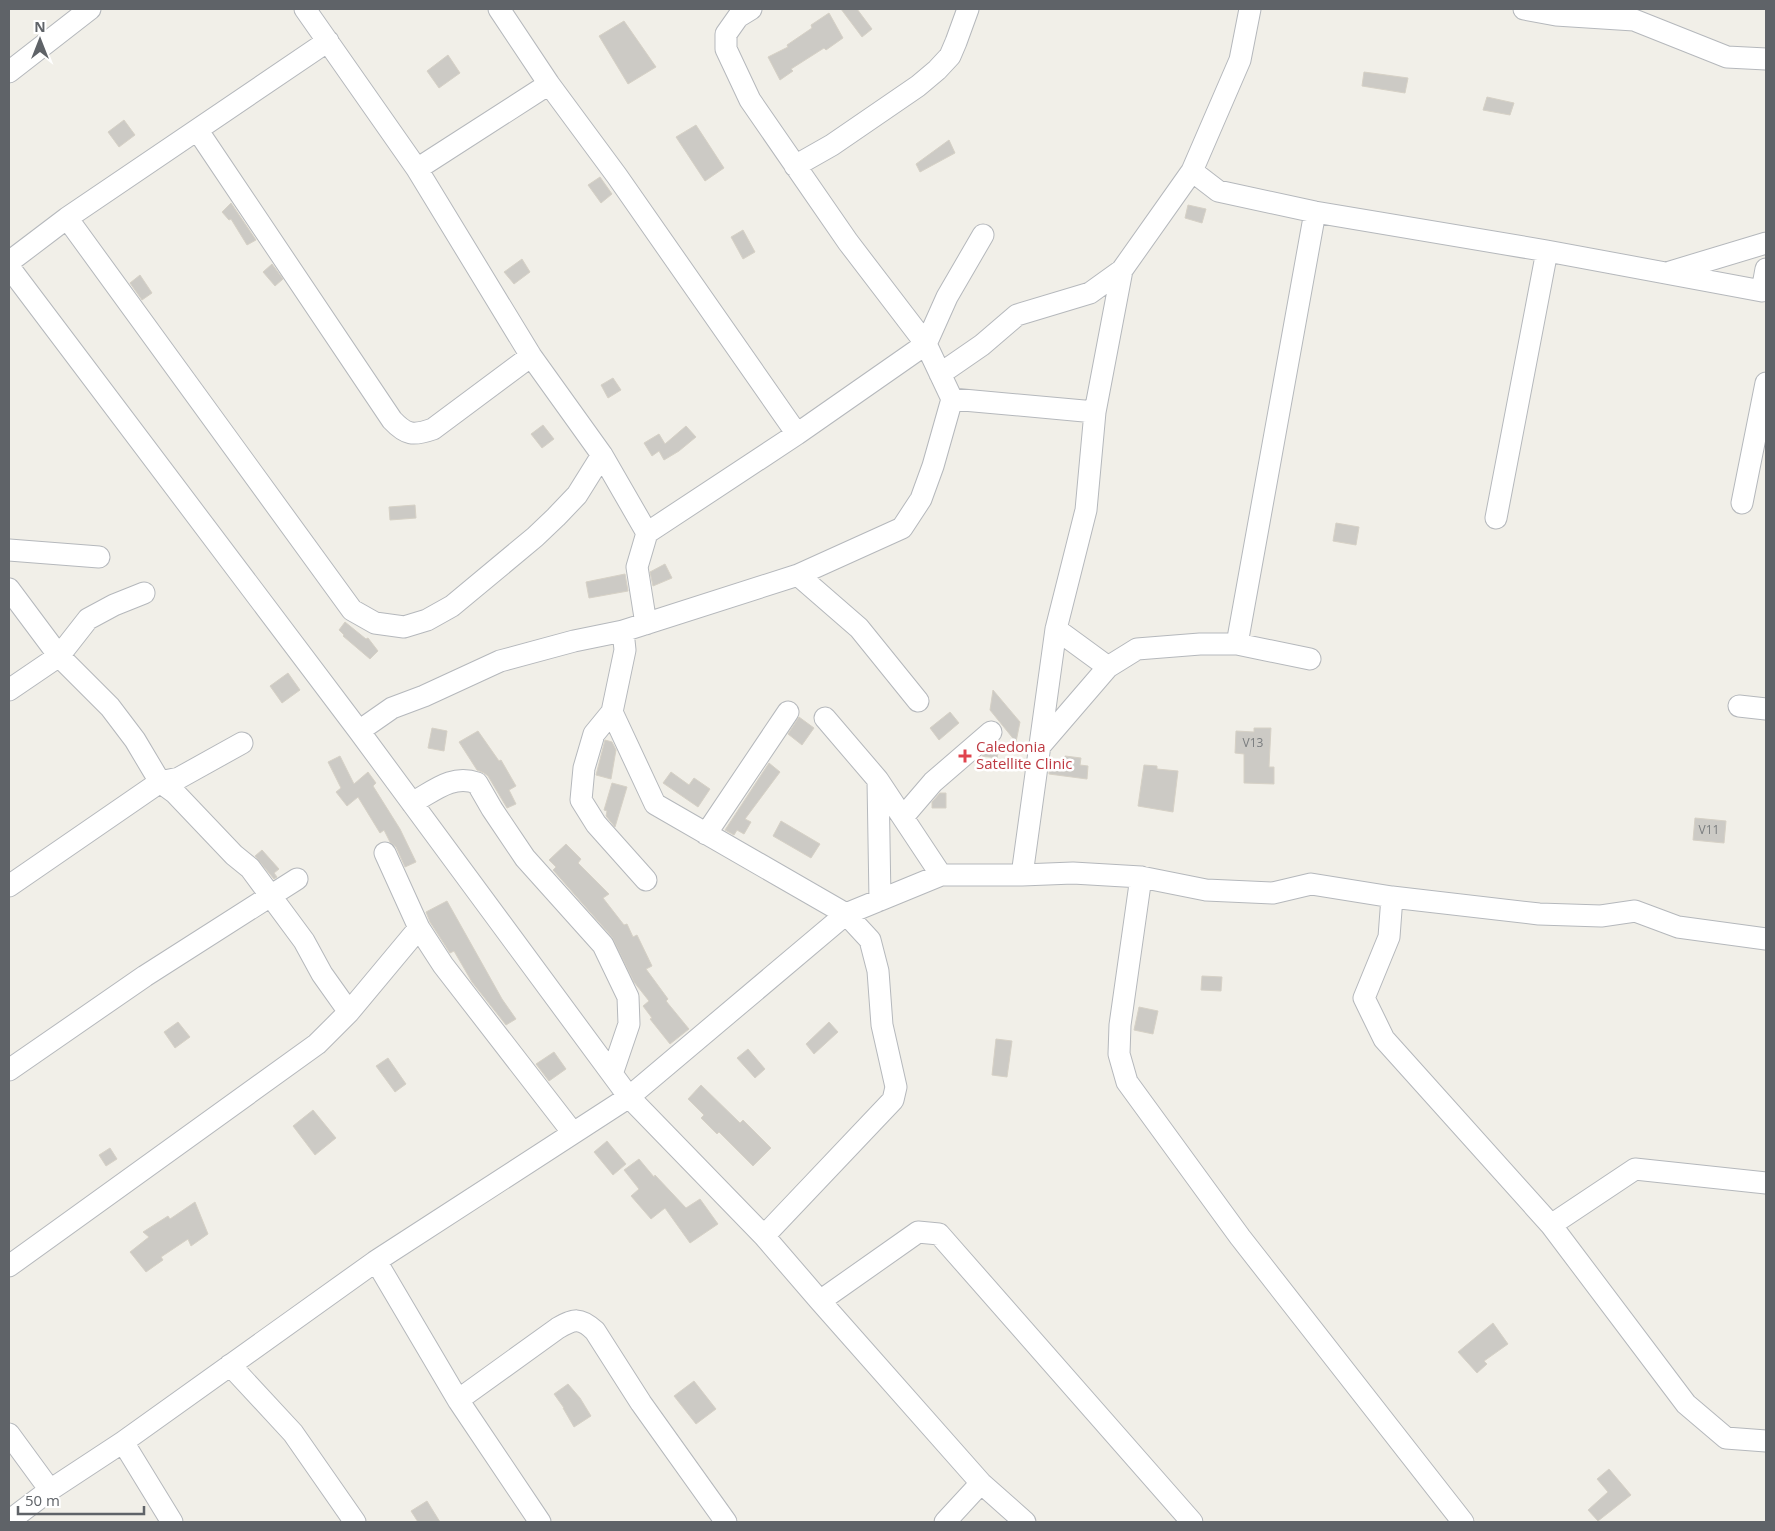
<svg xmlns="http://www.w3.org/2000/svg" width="1775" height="1531" viewBox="0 0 1775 1531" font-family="'Open Sans',sans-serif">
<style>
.building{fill:#cccac5;stroke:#d6d1c6}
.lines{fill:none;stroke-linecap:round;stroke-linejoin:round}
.minor-casing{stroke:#b5b8bc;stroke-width:23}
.minor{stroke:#fff;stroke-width:21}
.health-dot{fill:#e0444e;stroke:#fff;stroke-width:2}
.labels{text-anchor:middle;stroke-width:5;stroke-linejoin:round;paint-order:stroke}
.number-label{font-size:12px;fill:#7a7d7f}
.health-label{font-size:15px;fill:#be3a42;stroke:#fff;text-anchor:start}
</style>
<rect width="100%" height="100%" fill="#f1efe8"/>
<!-- building -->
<path class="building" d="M841,9H857L872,29L862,37Z
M829,13L843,38L826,50L824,48L791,69L793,71L780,80L768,57L788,47L787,45L812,28L811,25Z
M624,21L656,67L628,84L599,36Z
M448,55L460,73L439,88L427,71Z
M1364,72L1408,78L1405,93L1362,86Z
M1487,97L1514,103L1510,115L1483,110Z
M124,120L135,135L119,147L108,132Z
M696,125L724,168L705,181L676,137Z
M949,140L955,153L920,172L916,164Z
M600,177L612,194L601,203L588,185Z
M231,203L256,240L247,245L231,219L229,220L222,212Z
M1188,205L1206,209L1202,223L1185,218Z
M743,230L755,252L743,259L731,237Z
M522,259L530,272L514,284L504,272Z
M272,264L283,279L275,286L263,272Z
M140,275L152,293L142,300L130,283Z
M613,378L621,390L608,398L601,385Z
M543,425L554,439L542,448L531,434Z
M686,426L696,437L679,451L664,460L659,451L652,456L644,443L659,434L665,444Z
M415,505L416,518L390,520L389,507Z
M1336,523L1359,527L1356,545L1333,541Z
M665,564L672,578L653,586L650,572Z
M625,574L628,591L589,598L586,582Z
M345,622L366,639L368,638L378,651L370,659L343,636L344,635L339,630Z
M288,673L300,690L282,703L270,686Z
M993,690L1020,722L1016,742L990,710Z
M950,712L959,723L939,740L930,728Z
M799,717L814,728L802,745L788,734Z
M432,728L447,731L444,751L428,748Z
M1254,728H1271L1269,767H1274V784L1244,783V754L1235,753L1236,731L1254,732Z
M478,731L499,761L501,760L516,786L509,790L516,804L507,808L488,776L484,773L477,770L459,742Z
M605,740L612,742L616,750L611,779L596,775Z
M998,743H1000L997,758L982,756Z
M340,756L354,784L368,772L376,783L373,786L400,829L416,862L405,867L396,847L390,842L384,830L380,833L358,797L347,806L336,792L341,788L328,762Z
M1065,756L1081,758L1080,765L1088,766L1087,779L1049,774L1050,762L1064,763Z
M769,763L780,772L745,819L751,822L744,834L737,830L734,835L725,830Z
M1144,765L1157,766V769L1178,771L1173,812L1138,806Z
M671,772L689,785L694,778L710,789L698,807L663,783Z
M612,783L627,787L615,827L606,816L607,811L604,810Z
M940,793H946V808H932V802Z
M1695,818L1726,821L1724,843L1693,840Z
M781,821L820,844L811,858L773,836Z
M566,844L581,859L578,863L609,894L603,898L624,925L627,924L633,937L637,935L652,966L646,969L668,999L666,1001L689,1029L670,1044L650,1019L652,1018L643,1006L649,1001L634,982L612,937L553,870L556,867L549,860Z
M262,850L279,869L274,873L277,877L274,879L255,856Z
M447,901L502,999L516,1019L506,1025L472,982L454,951L450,953L430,922L426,912Z
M1202,976L1222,977L1221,991L1201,990Z
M1139,1007L1158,1011L1153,1034L1134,1030Z
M178,1022L190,1037L175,1048L164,1032Z
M829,1022L838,1032L814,1054L806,1044Z
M996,1039L1012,1041L1007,1077L992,1075Z
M748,1049L765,1069L755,1078L737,1058Z
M554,1052L566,1069L549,1081L536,1064Z
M388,1058L406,1084L395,1092L376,1066Z
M701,1085L740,1123L743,1120L771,1148L753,1166L719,1132L717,1134L701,1118L704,1115L688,1099Z
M313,1110L336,1138L315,1155L293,1126Z
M607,1141L626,1164L613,1175L594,1152Z
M110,1148L117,1159L106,1166L99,1155Z
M639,1159L654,1177L655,1175L686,1208L700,1199L718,1224L690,1243L665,1208L651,1219L631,1196L639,1189L624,1170Z
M195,1202L208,1234L191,1246L188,1239L161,1257L163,1260L146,1272L130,1252L149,1237L143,1232L168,1216L170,1219Z
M1493,1323L1508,1344L1484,1361L1487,1364L1477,1373L1458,1352Z
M694,1381L716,1409L696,1424L674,1396Z
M568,1384L580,1398L591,1416L574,1427L563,1408H564L554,1394Z
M1609,1469L1631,1495L1598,1521L1588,1510L1608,1492L1597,1479Z
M427,1501L440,1522H418L411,1511Z"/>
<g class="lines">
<defs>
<path id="minor" d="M305,9L417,169L531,356L602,455L647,533
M499,9L549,84L617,176L797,434
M1524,9L1556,15L1634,20L1727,57L1766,59
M9,72L90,9
M198,131L392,420C406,435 413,436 433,429L531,356
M795,166L832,145L918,86L937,70L950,56L956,42L968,9
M417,169L549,84
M1192,171L1218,191L1315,212L1547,251L1762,291L1766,269
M67,218L352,610L375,623L404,627L427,620L452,606L535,537L556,517L577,495L602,455
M9,262L67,218L328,41
M9,267L359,731L629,1097L764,1236L820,1301L981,1483L1025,1522
M1670,272L1766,243
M940,374L982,345L1017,315L1090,293L1122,270
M952,399L1095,412
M1742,503L1766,383
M1496,518L1547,251
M9,550L99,557
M798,575L859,628L918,701
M9,589L59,656L110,707L135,740L160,782L175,793L234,855L250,868L304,941L322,974L349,1012
M646,624L637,567L647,533L797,434L926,344L947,297L983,235
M1056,629L1108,667
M623,631L625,650L612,712L655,804L846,914L870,940L878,971L882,1025L896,1087L893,1100L764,1236
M1237,644L1315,212
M9,690L59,656L88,619L114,605L144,593
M1739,706L1766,709
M612,712L594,734L584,768L581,800L596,824L646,880
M825,718L878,780L880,900
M359,731L392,708L424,696L500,661L574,641L623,631L798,575L902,528L921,499L933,466L952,399L926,344L848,242L750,100L726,49V34L738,17L751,9
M1040,746L1108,667L1137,649L1200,644H1237L1310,659
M878,780L941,875
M412,803C434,791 452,774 477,783L492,809L525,858L603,945L628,997L629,1024L612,1074
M903,817L933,782L991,732
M706,834L788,712
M385,853L419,928L443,965L573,1133
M1022,875L1056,629L1086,510L1095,412L1122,270L1192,171L1240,60L1250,9
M1141,877L1120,1025L1119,1054L1127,1082L1240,1237L1463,1522
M9,886L160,782L179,778L242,743
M1392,897L1389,937L1364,998L1384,1039L1551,1225L1686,1404L1726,1438L1766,1441
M9,1070L145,976L297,879
M1551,1225L1635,1169L1766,1183
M376,1261L458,1400L540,1522
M9,1266L317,1044L349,1012L419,928
M820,1301L918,1232L939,1234L1192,1522
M230,1365L293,1433L355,1522
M458,1400L558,1328C574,1319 580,1317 595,1331L641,1403L726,1522
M9,1434L50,1490
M123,1442L172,1522
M9,1521L50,1490L123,1442L376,1261L629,1097L846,914L941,875H1022L1073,873L1141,877L1206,890L1273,893L1311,884L1392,897L1539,914L1601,916L1635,911L1678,927L1766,939
M945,1522L981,1483"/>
</defs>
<!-- minor casing -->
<use href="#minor" class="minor-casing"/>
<!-- minor -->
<use href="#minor" class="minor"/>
</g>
<!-- markers -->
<path class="health-dot" d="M962.5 748.5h5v5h5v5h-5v5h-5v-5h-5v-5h5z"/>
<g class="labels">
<!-- number labels -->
<g class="number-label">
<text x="1253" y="747">V13</text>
<text x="1709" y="834">V11</text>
</g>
<!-- health labels -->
<g class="health-label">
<text x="976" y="752">Caledonia<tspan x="976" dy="17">Satellite Clinic</tspan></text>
</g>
</g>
<!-- border -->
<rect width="1775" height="1531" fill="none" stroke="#5f6368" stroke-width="20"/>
<!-- north arrow -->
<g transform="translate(40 40)" stroke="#ffffff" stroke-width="4" paint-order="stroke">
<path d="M0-4L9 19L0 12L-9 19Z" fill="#5f6368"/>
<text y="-8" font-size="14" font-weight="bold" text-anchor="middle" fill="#5f6368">N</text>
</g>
<!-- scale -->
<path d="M18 1506v8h126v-8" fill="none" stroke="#5f6368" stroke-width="2.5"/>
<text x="25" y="1506" font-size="15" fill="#5f6368" stroke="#ffffff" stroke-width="4" paint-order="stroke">50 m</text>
</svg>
